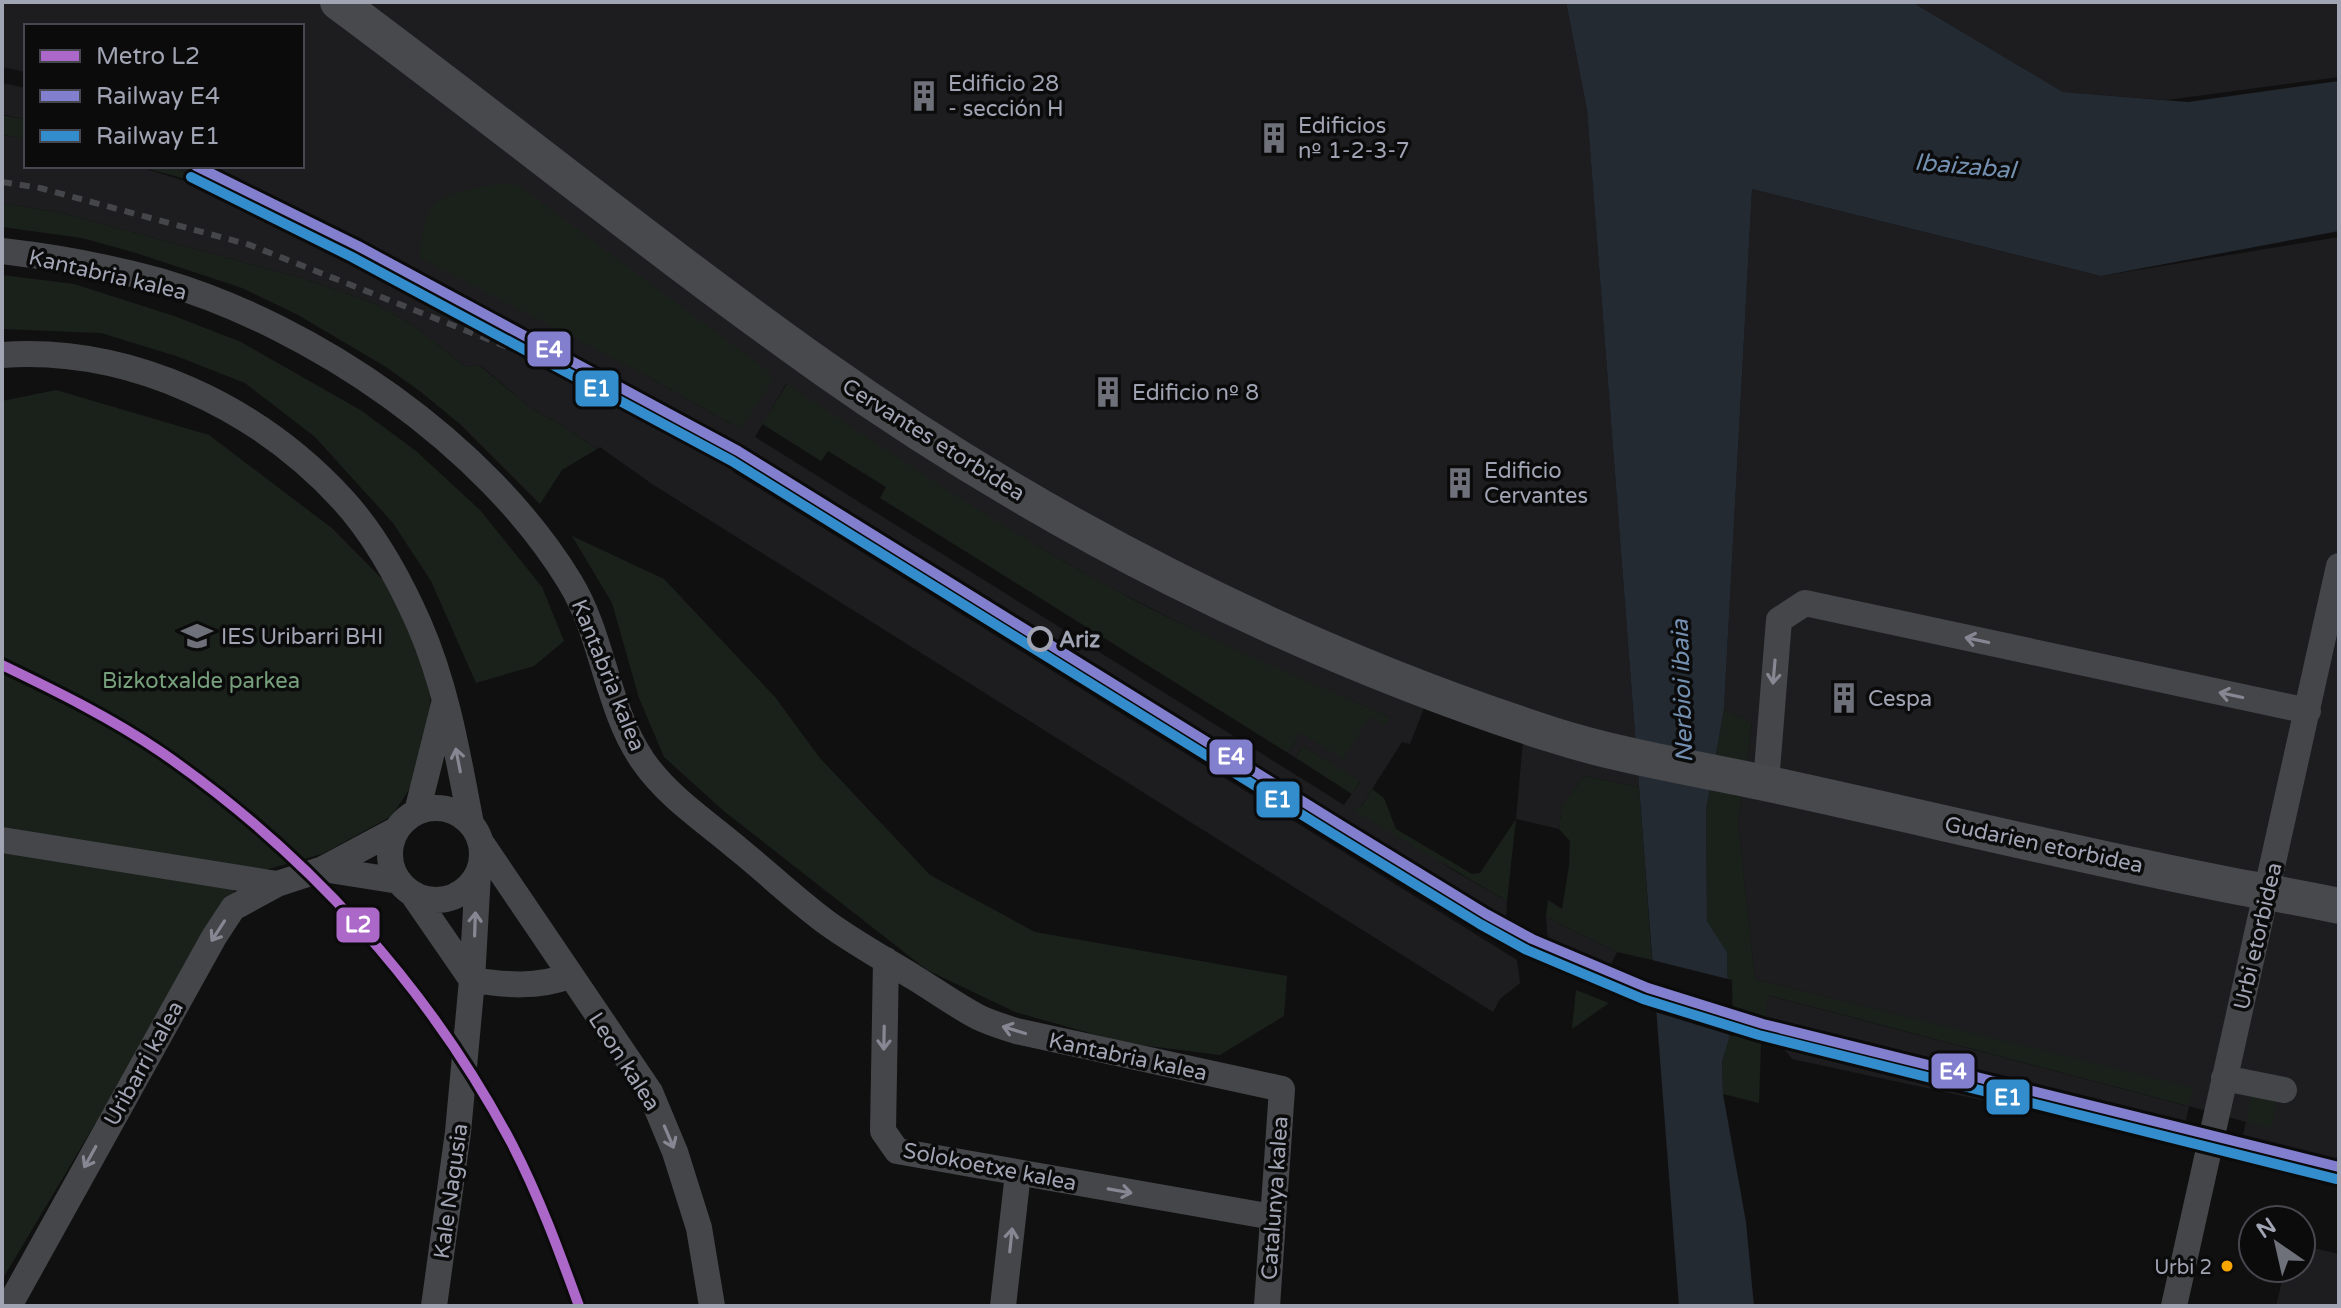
<svg xmlns="http://www.w3.org/2000/svg" width="2341" height="1308" viewBox="0 0 2341 1308" font-family="'Varela Round',sans-serif">
<style>
.built{fill:#1d1d1f;fill-rule:evenodd}
.green{fill:#1a211b}
.water{fill:#242a32}
.pier{fill:#101011}
.lines{fill:none;stroke-linecap:round;stroke-linejoin:round}
.street{stroke:#454649;stroke-width:26}
.secondary{stroke:#48494d;stroke-width:36}
.rail{stroke:#45464a;stroke-width:6;stroke-dasharray:10 8;stroke-linecap:butt}
.rail-1-casing{stroke:#0b0b0c;stroke-width:16}
.rail-2-casing{stroke:#0b0b0c;stroke-width:16}
.rail-1{stroke:#827fcf;stroke-width:10}
.rail-2{stroke:#338ccb;stroke-width:10}
.metro-1-casing{stroke:#0b0b0c;stroke-width:16}
.metro-1{stroke:#ac68c9;stroke-width:10}
.oneway{stroke:#858893}
.stop-dot{fill:#0b0b0c;stroke:#a0a4b3;stroke-width:4}
.bus-dot{fill:#f7a600;stroke:#0b0b0c;stroke-width:3}
.labels{text-anchor:middle;stroke-width:7;stroke-linejoin:round;paint-order:stroke}
.bus-label{font-size:20px;fill:#a0a4b3;stroke:#0b0b0c;text-anchor:end}
.poi-label{font-size:22px;fill:#a0a4b3;stroke:#0b0b0c;text-anchor:start}
.street-label{font-size:22px;fill:#a0a4b3;stroke:#0b0b0c}
.stop-label{font-size:22px;font-weight:bold;fill:#a0a4b3;stroke:#0b0b0c;text-anchor:start}
.park-label{font-size:22px;fill:#769f7b;stroke:#0b0b0c}
.water-label{font-size:24px;font-style:italic;fill:#7490b1;stroke:#0b0b0c}
.line-badge{stroke:#0b0b0c;stroke-width:3}
.badge-label{font-size:22px;text-anchor:middle;font-weight:bold;fill:#fff}
</style>
<rect width="100%" height="100%" fill="#101011"/>
<!-- built -->
<path class="built" d="M2,2H1566L1587,110L1639,787L1584,776L1562,806L1559,829L1516,819L1523,741L1424,708L1410,744L1402,742L1360,808L1451,869L1507,901L1505,939L1499,936L1353,846L1328,825L739,461L733,472L1517,960L1520,983L1500,999L1493,1012L652,484L600,447L597,449L560,424L532,409L480,365L466,367L417,328L376,304L305,279L62,213L2,203V135L26,138V166H137L210,189L213,185L170,166H302V26H26V72L2,67ZM439,201L740,429L647,376ZM786,384L985,516L1105,585L1237,652L1390,717L1370,716L1301,733L1288,753L1296,758L1303,746L1360,782L1344,805L755,437Z
M1912,2H2339V77L2167,100L2063,92Z
M2,83L26,88V120L2,114Z
M1752,189L2101,276L2339,237V1179L2238,1155L2246,1122L2189,1106L2181,1143L1792,1059L1772,1034L1762,1031L1767,995L2187,1106L2193,1089L1755,979L1738,823L1752,723L1724,709Z
M1546,917L1617,952L1604,979L1549,956Z
M2301,1245L2339,1254V1306H2276L2285,1268H2301Z"/>
<!-- green -->
<path class="green" d="M2,115L26,120V138L2,135Z
M137,166H170L213,185L211,190L186,179Z
M505,183L515,184L526,191L768,371L771,376V384L740,429L647,376L420,258C420,244 424,219 432,207C442,192 487,186 505,183Z
M2,203L62,213L305,279L376,304L417,328L466,367L479,365L532,409L560,424L597,449L562,470L540,504L461,425L421,392L386,367L298,315L242,288L136,253L82,238L2,227Z
M2,275L74,284L174,316L241,342L362,411L416,451L480,510L542,587L564,641L534,666L476,683L431,581L393,523L315,437L245,383L176,356L101,333L2,329Z
M787,384C891,453 994,524 1104,584C1197,635 1293,675 1390,717L1385,725L1370,717L1343,759L1301,733L1288,753L880,498L886,487L828,451L821,461L762,424Z
M56,390L209,435L333,529L387,584L431,683L427,761L392,816L322,854L243,876L2,1280V401Z
M572,536L664,579L775,697L819,757L930,875L1035,932L1287,976L1284,1016L1220,1055L1125,1043L1015,1012L927,970L725,812L664,757L639,698L612,603Z
M1724,709L1752,723L1738,823L1755,979L2194,1088L2188,1106L1768,995L1761,1045L1759,1103L1723,1094L1722,1062L1729,1039L1727,952L1707,921L1706,810Z
M1303,746L1360,781L1352,794L1296,758Z
M1584,776L1639,787L1652,960L1617,952L1546,917L1548,900L1562,909L1569,866L1570,841L1559,829L1562,806Z
M1372,789L1384,798L1396,829L1472,874L1480,873L1516,819L1507,901L1354,811L1357,806L1361,807Z
M1549,956L1638,991L1637,999L1551,965Z
M1576,990L1609,1003L1572,1029Z
M2252,1093L2277,1098L2272,1128L2246,1122Z"/>
<!-- water -->
<path class="water" d="M1566,2H1912L2063,92L2188,102L2339,81V231L2101,276L1752,189L1724,709L1706,810L1707,921L1727,952L1729,1039L1722,1062L1723,1094L1746,1222L1754,1306H1679L1587,110Z"/>
<!-- pier -->
<path class="pier" d="M1648,959L1732,980L1733,1036L1652,1011Z"/>
<g class="lines">
<!-- street -->
<path class="street" d="M2,251C55,257 109,267 160,281C314,326 486,444 570,582C604,638 606,707 643,761C668,797 704,820 737,848C768,873 797,901 830,925C857,944 887,961 915,978C936,991 957,1006 978,1017C990,1023 1004,1027 1016,1031L1282,1089L1267,1306
M2,355C130,346 258,407 343,500C376,536 400,581 419,624C447,688 458,756 471,824
M1766,783L1779,620L1805,603L2308,711
M390 854a46 46 0 1 1 92 0a46 46 0 1 1-92 0Z
M417,812L444,704
M2,840L277,884
M480,841L650,1092L675,1152L699,1228L712,1306
M323,869L399,881
M412,893L472,980L478,873
M886,960L883,1131L897,1151L1273,1217
M2224,1078L2284,1090
M9,1306L214,937L233,908L277,884L323,869L396,830
M434,1306L458,1132L472,980C506,985 537,988 569,976
M1003,1306L1018,1173
M2174,1306L2339,566"/>
<!-- secondary -->
<path class="secondary" d="M338,2C500,122 657,250 822,367C1044,524 1291,650 1550,734C1621,757 1696,768 1769,784C1922,817 2075,855 2229,885C2266,892 2302,898 2339,906"/>
<!-- rail -->
<path class="rail" d="M2,182L40,188L250,245L654,405"/>
<defs>
<path id="rail-1" d="M196,166L358,246L738,451L1339,824L1486,914L1532,939L1648,988L1763,1024L2339,1167"/>
<path id="rail-2" d="M191,177L352,257L732,461L1333,834L1480,924L1527,950L1643,999L1759,1035L2336,1179"/>
</defs>
<!-- rail-1 casing -->
<use href="#rail-1" class="rail-1-casing"/>
<!-- rail-2 casing -->
<use href="#rail-2" class="rail-2-casing"/>
<!-- rail-1 -->
<use href="#rail-1" class="rail-1"/>
<!-- rail-2 -->
<use href="#rail-2" class="rail-2"/>
<defs>
<path id="metro-1" d="M2,665C56,691 111,718 161,752C307,853 429,987 512,1144C539,1196 559,1251 579,1306"/>
</defs>
<!-- metro-1 casing -->
<use href="#metro-1" class="metro-1-casing"/>
<!-- metro-1 -->
<use href="#metro-1" class="metro-1"/>
</g>
<!-- one-way arrows -->
<defs><path id="oneway-shaft" d="M-6 0H5M1.5-3L5.5 0L1.5 3" fill="none" stroke-width="1.6" stroke-linecap="round" stroke-linejoin="round" transform="scale(2)"/></defs>
<g class="oneway">
<use href="#oneway-shaft" transform="translate(1977 640) rotate(-168)"/>
<use href="#oneway-shaft" transform="translate(1774 672) rotate(95)"/>
<use href="#oneway-shaft" transform="translate(2231 695) rotate(-168)"/>
<use href="#oneway-shaft" transform="translate(458 760) rotate(-101)"/>
<use href="#oneway-shaft" transform="translate(475 924) rotate(-88)"/>
<use href="#oneway-shaft" transform="translate(218 931) rotate(123)"/>
<use href="#oneway-shaft" transform="translate(1014 1030) rotate(-163)"/>
<use href="#oneway-shaft" transform="translate(884 1038) rotate(91)"/>
<use href="#oneway-shaft" transform="translate(669 1137) rotate(67)"/>
<use href="#oneway-shaft" transform="translate(90 1157) rotate(119)"/>
<use href="#oneway-shaft" transform="translate(1120 1191) rotate(10)"/>
<use href="#oneway-shaft" transform="translate(1011 1240) rotate(-84)"/>
</g>
<!-- icons -->
<defs>
<symbol id="building-bare" viewBox="-9 -9 18 18"><path d="M-4-6H4V6H1V3H-1V6H-4ZM-2.5-4.3h1.7v1.8h-1.7ZM.8-4.3h1.7v1.8H.8ZM-2.5-1h1.7V.8h-1.7ZM.8-1h1.7V.8H.8Z" fill="#6e707a" stroke="#0b0b0c" stroke-width="2.5" paint-order="stroke"/></symbol>
<symbol id="school-bare" viewBox="-9 -9 18 18"><path d="M0-5L7-2L0 1L-7-2ZM-4 1L0 2.5L4 1V4Q0 6-4 4Z" fill="#6e707a" stroke="#0b0b0c" stroke-width="2.5" paint-order="stroke"/></symbol>
</defs>
<g fill-rule="evenodd">
<use href="#building-bare" x="902" y="74" width="44" height="44"/>
<use href="#building-bare" x="1252" y="116" width="44" height="44"/>
<use href="#building-bare" x="1086" y="370" width="44" height="44"/>
<use href="#building-bare" x="1438" y="461" width="44" height="44"/>
<use href="#school-bare" x="175" y="614" width="44" height="44"/>
<use href="#building-bare" x="1822" y="676" width="44" height="44"/>
</g>
<!-- markers -->
<circle class="stop-dot" cx="1040" cy="639" r="11"/>
<circle class="bus-dot" cx="2227" cy="1266" r="7"/>
<g class="labels">
<!-- bus labels -->
<g class="bus-label">
<text x="2212" y="1274">Urbi 2</text>
</g>
<!-- poi labels -->
<g class="poi-label">
<text x="948" y="91">Edificio 28<tspan x="948" dy="25">- sección H</tspan></text>
<text x="1298" y="133">Edificios<tspan x="1298" dy="25">nº 1-2-3-7</tspan></text>
<text x="1132" y="400">Edificio nº 8</text>
<text x="1484" y="478">Edificio<tspan x="1484" dy="25">Cervantes</tspan></text>
<text x="221" y="644">IES Uribarri BHI</text>
<text x="1868" y="706">Cespa</text>
</g>
<!-- street labels -->
<g class="street-label">
<text transform="translate(108 274) rotate(13)" y="8">Kantabria kalea</text>
<text transform="translate(934 439) rotate(32)" y="8">Cervantes etorbidea</text>
<text transform="translate(609 675) rotate(68)" y="8">Kantabria kalea</text>
<text transform="translate(2044 844) rotate(12)" y="8">Gudarien etorbidea</text>
<text transform="translate(2257 936) rotate(-77)" y="8">Urbi etorbidea</text>
<text transform="translate(1128 1056) rotate(12)" y="8">Kantabria kalea</text>
<text transform="translate(625 1061) rotate(57)" y="8">Leon kalea</text>
<text transform="translate(143 1063) rotate(-61)" y="8">Uribarri kalea</text>
<text transform="translate(990 1166) rotate(11)" y="8">Solokoetxe kalea</text>
<text transform="translate(450 1191) rotate(-82)" y="8">Kale Nagusia</text>
<text transform="translate(1274 1198) rotate(-86)" y="8">Catalunya kalea</text>
</g>
<!-- stop labels -->
<g class="stop-label">
<text x="1059" y="647">Ariz</text>
</g>
<!-- park labels -->
<g class="park-label">
<text x="201" y="688">Bizkotxalde parkea</text>
</g>
<!-- water labels -->
<g class="water-label">
<text transform="translate(1965 166) rotate(5)" y="8">Ibaizabal</text>
<text transform="translate(1682 691) rotate(-92)" y="8">Nerbioi ibaia</text>
</g>
</g>
<g class="line-badge">
<rect x="526" y="330" width="46" height="38" rx="8" fill="#827fcf"/>
<rect x="574" y="369" width="46" height="39" rx="8" fill="#338ccb"/>
<rect x="1208" y="738" width="46" height="38" rx="8" fill="#827fcf"/>
<rect x="1255" y="780" width="46" height="39" rx="8" fill="#338ccb"/>
<rect x="335" y="906" width="46" height="38" rx="8" fill="#ac68c9"/>
<rect x="1930" y="1052" width="46" height="38" rx="8" fill="#827fcf"/>
<rect x="1985" y="1078" width="46" height="38" rx="8" fill="#338ccb"/>
</g>
<g class="badge-label">
<text x="549" y="357">E4</text>
<text x="597" y="396">E1</text>
<text x="1231" y="764">E4</text>
<text x="1278" y="807">E1</text>
<text x="358" y="932">L2</text>
<text x="1953" y="1079">E4</text>
<text x="2008" y="1105">E1</text>
</g>
<!-- border -->
<rect width="2341" height="1308" fill="none" stroke="#a0a4b3" stroke-width="8"/>
<!-- legend -->
<rect x="24" y="24" width="280" height="144" fill="#0b0b0c" stroke="#47484f" stroke-width="2"/>
<rect x="40" y="50" width="40" height="12" fill="#ac68c9" stroke="#47484f" stroke-width="2"/>
<text x="96" y="64" font-size="24" fill="#a0a4b3">Metro L2</text>
<rect x="40" y="90" width="40" height="12" fill="#827fcf" stroke="#47484f" stroke-width="2"/>
<text x="96" y="104" font-size="24" fill="#a0a4b3">Railway E4</text>
<rect x="40" y="130" width="40" height="12" fill="#338ccb" stroke="#47484f" stroke-width="2"/>
<text x="96" y="144" font-size="24" fill="#a0a4b3">Railway E1</text>
<!-- north arrow -->
<g transform="translate(2277 1244) rotate(326)"><circle r="38" fill="#0b0b0c" stroke="#47484f" stroke-width="2"/>
<path d="M0-6L14 30L0 20L-14 30Z" fill="#6e707a"/>
<text y="-12" font-size="22" font-weight="bold" text-anchor="middle" fill="#a0a4b3">N</text>
</g>
</svg>
